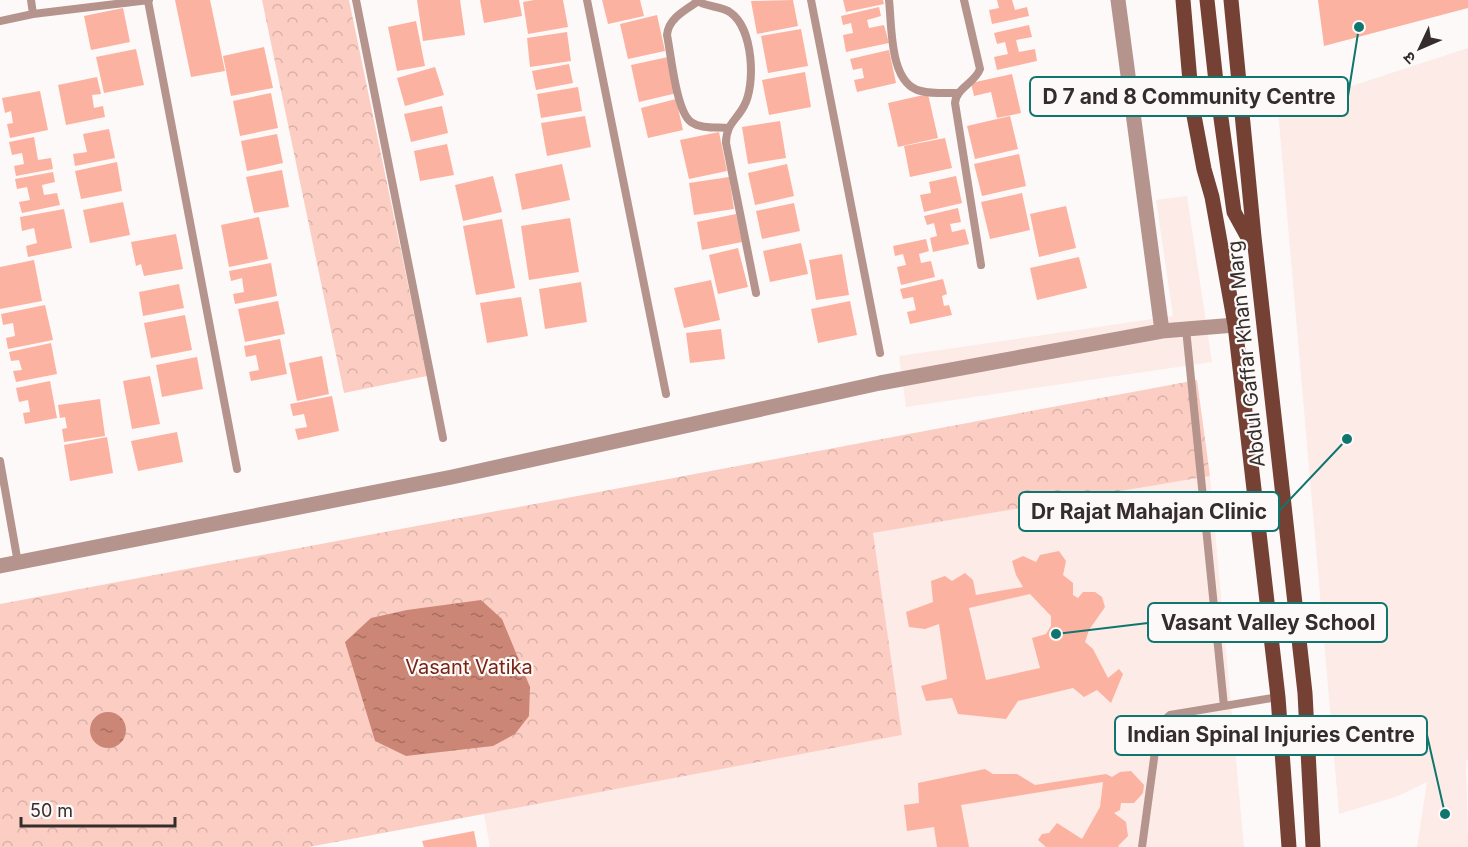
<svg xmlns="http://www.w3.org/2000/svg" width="1468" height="847" viewBox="0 0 1468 847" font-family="Inter,'Noto Sans Devanagari',sans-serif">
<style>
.built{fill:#fcebe7}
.park{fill:url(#park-crowns)}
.water{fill:url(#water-ripples)}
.building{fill:#fcb2a1;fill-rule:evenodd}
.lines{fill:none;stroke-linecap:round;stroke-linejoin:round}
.lane{stroke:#b5948d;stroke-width:8}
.street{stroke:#b5948d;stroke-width:15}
.primary{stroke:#764135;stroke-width:15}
.labels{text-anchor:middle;stroke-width:4.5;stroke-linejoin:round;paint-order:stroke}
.street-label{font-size:20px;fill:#342d2b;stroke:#fdf9f8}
.park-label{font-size:20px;fill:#782413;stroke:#fdf9f8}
.leader{fill:none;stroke:#0f766e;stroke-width:2}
.callout-dot{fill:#0f766e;stroke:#fdf9f8;stroke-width:2}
.callout{fill:#fdf9f8;stroke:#0f766e;stroke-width:2}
.callout-label{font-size:21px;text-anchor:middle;font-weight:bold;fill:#342d2b}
</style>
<defs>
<pattern id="park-crowns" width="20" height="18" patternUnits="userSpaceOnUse" patternTransform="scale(1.5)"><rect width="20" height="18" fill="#fccec3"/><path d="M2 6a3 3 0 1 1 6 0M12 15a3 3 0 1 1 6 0" fill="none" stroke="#d9b1a8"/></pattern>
<pattern id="water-ripples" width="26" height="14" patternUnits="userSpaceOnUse" patternTransform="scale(1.5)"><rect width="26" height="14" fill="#cc8676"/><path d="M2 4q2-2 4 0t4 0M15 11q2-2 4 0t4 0" fill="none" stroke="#a66e61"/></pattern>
</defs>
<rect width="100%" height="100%" fill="#fdf9f8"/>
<!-- built -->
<path class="built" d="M1468,48V760L1466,761L1468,847H1417L1427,782L1398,796L1339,814L1278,110Z
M1187,196L1212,362L906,407L899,356L1173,316L1156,200Z
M1210,476L1244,847H490L484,814L902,735L872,533Z"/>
<!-- park -->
<path class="park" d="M262,0H349L427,376L344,393Z
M1197,380L1210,476L873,533L902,735L309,847H0V604Z"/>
<!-- water -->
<path class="water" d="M481,600L502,619L530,687L529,716L515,734L493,746L406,756L375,741L345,642L371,618L407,610Z
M90 730a18 18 0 1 1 36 0a18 18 0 1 1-36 0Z"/>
<!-- building -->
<path class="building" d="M175,0H210L225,71L191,77Z
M417,0H460L465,35L423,41Z
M480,0H519L522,16L484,23Z
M534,0H563L568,27L528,34L523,2Z
M602,0H640L644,16L608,24Z
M793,0L798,26L757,34L751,1Z
M843,0H883L884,4L846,12Z
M997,0H1012L1015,10L1027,7L1029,16L992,24L989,10L999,8Z
M1318,0H1468V8L1324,46Z
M879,7L881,16L867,20L869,28L884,25L889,43L846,52L843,35L853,33L851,23L843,25L841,16Z
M123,8L130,42L91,50L84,16Z
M657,15L665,51L628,59L620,24Z
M416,21L425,66L397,71L388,27Z
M1029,25L1032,37L1016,40L1019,52L1035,49L1037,61L997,70L994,57L1008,54L1005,42L997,44L994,33Z
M801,29L808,66L768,73L761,36Z
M567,32L571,61L530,67L527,38Z
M264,47L273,88L231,96L223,56Z
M136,49L144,85L104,93L96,57Z
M889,50L896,83L857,92L854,80L864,78L862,68L853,70L850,59Z
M668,57L677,93L639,102L631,65Z
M569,64L573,83L536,90L532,71Z
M435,67L444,95L405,106L397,78Z
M805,72L811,107L769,115L762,80Z
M1012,74L1021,113L997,118L991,92L974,96L971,83Z
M97,77L101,94L92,95L94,108L103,106L105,117L66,125L58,85Z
M578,87L582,111L541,118L537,94Z
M40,91L48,130L10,138L7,124L13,123L11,111L5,113L2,98Z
M271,93L278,128L240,136L233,101Z
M928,94L938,138L898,147L888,103Z
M676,99L683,130L648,138L641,108Z
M442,106L448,133L411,142L404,114Z
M585,116L591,147L547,156L541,123Z
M1010,116L1018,149L975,159L967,126Z
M780,121L786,158L748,164L742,127Z
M109,129L115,158L75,166L73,154L87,152L83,134Z
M719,132L727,171L689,179L680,140Z
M277,134L283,163L247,171L241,141Z
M34,137L38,160L51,158L53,169L16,176L14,166L24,164L22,153L12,155L9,142Z
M945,138L952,168L910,177L904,146Z
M447,144L454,175L420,181L414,151Z
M1019,154L1026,186L982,196L974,164Z
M117,162L122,191L81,199L75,171Z
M562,164L570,200L522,210L515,174Z
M787,164L794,196L755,205L748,173Z
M282,170L289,207L254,213L246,177Z
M53,172L55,182L42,185L44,195L57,193L60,205L22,213L19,202L30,200L27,187L17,189L15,179Z
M493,176L502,212L463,221L455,185Z
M956,176L962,203L924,212L920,195L931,193L929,182Z
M729,177L734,209L694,215L689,183Z
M1022,193L1030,230L990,239L981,202Z
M123,202L130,235L90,243L83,210Z
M794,203L800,231L762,239L756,211Z
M1066,206L1076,248L1039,257L1030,214Z
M958,208L961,222L950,224L952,232L965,229L969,244L933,252L930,238L937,236L934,223L927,225L924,216Z
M64,209L72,248L28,257L26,246L37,243L34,228L22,231L20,217Z
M736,214L742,242L702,250L697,222Z
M259,217L268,259L229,267L221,225Z
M570,218L579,272L529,280L521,226Z
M502,219L515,288L476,295L463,226Z
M176,234L183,269L144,276L141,264L136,266L131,242Z
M926,239L929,251L919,254L921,263L931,261L935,277L901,285L897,267L906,265L903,254L895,256L893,246Z
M801,243L808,274L770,282L763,251Z
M738,248L748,287L718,294L709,255Z
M842,254L849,295L816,300L809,260Z
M1079,257L1087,288L1037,300L1030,268Z
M34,260L42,301L0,309V267Z
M271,263L277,296L235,304L233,294L244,292L242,278L231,281L229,271Z
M943,279L947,294L942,296L944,306L949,305L952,315L910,324L907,312L916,310L913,297L903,299L900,289Z
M711,280L720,320L684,328L674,288Z
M581,282L587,322L545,329L539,289Z
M179,284L184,308L143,316L139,292Z
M521,297L528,336L487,343L480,303Z
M278,301L285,334L245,342L238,309Z
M850,301L857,335L818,343L811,309Z
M45,305L53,340L8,349L6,338L15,336L13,323L3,325L1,314Z
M185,315L192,350L151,358L144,323Z
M721,329L725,359L690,363L686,333Z
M280,339L287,374L251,381L249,372L259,370L256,355L246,357L244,346Z
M51,343L57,374L16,382L13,371L22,370L19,360L11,361L9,352Z
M322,356L329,394L297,401L289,363Z
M197,357L203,389L162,397L156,365Z
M150,376L160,424L132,429L123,381Z
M50,381L57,418L25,424L23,413L30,412L28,400L19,402L16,388Z
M332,396L339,431L298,440L295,429L307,427L304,414L293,416L290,404Z
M100,399L105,436L64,442L62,429L67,428L65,417L60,418L58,405Z
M177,432L183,462L138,471L131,441Z
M107,437L113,473L70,481L64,445Z
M1059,551L1066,561L1063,575L1073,583V595L1078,598L1083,592H1095L1102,597L1105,607L1089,630L1085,642L1093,649L1108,678L1119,669L1123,674L1111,703L1097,690L1084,697L1073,688L1018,701L1006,719L958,714L952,698L926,701L921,686L947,679L939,624L925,629L909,627L906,612L933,602L931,581L945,576L952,581L965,573L973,580L976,595L1023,587L1016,575L1012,561L1023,556L1036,562L1040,555ZM1030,594L1051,616V626L1046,634L1032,638L1040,668L986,680L969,608Z
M985,769L993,774H1017L1035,785L1106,774L1112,777L1120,772L1131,771L1144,785L1143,793L1134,803H1121L1120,810L1114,813L1126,822L1128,836L1118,846L1119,847H1046L1038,840L1042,834L1049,833L1057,823L1082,839L1100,807L1103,782L961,805L969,847H937L934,827L907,831L904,805L919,803L918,783Z
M474,831L477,847H424L422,841Z"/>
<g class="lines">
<!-- lane -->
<path class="lane" d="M31,0L33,14
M356,0L443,438
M587,0L666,394
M696,0C706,8 721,5 731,13C753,29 756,84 744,106C736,121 726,124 726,143L756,293
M811,0L880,353
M889,0C892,26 889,84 921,91C933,94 946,93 958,93
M964,0L980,69C975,83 956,88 955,103L981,265
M148,1L237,469
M697,2C685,10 668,19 667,35C671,54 676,111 691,122C701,129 716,127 728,128
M0,21L33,14L149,0
M1186,329L1224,706
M0,461L18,563
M1142,847L1158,729L1163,721L1170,715L1278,697"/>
<!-- street -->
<path class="street" d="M1118,0L1162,331
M0,566L452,477L880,383L1162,331L1235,325"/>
<!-- primary -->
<path class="primary" d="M1183,0L1192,105L1204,169L1212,197L1235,325L1278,697L1289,847
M1207,0L1216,82L1234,212L1251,243
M1231,0L1254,237L1305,693L1313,847"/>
</g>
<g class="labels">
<!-- street labels -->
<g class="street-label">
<text transform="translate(1246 354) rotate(-96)" y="7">Abdul Gaffar Khan Marg</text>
</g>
<!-- park labels -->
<g class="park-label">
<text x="469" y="674">Vasant Vatika</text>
</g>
</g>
<!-- callouts -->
<path class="leader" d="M1359 27L1348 96M1347 439L1279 511M1056 634L1148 623M1445 814L1427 735"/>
<g class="callout-dot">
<circle cx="1359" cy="27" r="6"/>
<circle cx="1347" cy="439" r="6"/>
<circle cx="1056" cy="634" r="6"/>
<circle cx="1445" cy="814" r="6"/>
</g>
<g class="callout">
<rect x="1030" y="77" width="318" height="39" rx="6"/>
<rect x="1019" y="492" width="260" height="39" rx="6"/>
<rect x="1148" y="603" width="239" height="39" rx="6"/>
<rect x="1115" y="716" width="312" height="39" rx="6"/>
</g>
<g class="callout-label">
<text x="1189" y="104">D 7 and 8 Community Centre</text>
<text x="1149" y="519">Dr Rajat Mahajan Clinic</text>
<text x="1268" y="630">Vasant Valley School</text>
<text x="1271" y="742">Indian Spinal Injuries Centre</text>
</g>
<!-- north arrow -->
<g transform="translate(1420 48) rotate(226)" stroke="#fdf9f8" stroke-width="4.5" paint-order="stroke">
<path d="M0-4.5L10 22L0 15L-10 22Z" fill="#342d2b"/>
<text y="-9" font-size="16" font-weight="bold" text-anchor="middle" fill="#342d2b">उ</text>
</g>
<!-- scale -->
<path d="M21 817v9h154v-9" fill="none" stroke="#342d2b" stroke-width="3"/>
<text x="30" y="817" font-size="18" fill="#342d2b" stroke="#fdf9f8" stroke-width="4.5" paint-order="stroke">50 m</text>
</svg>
